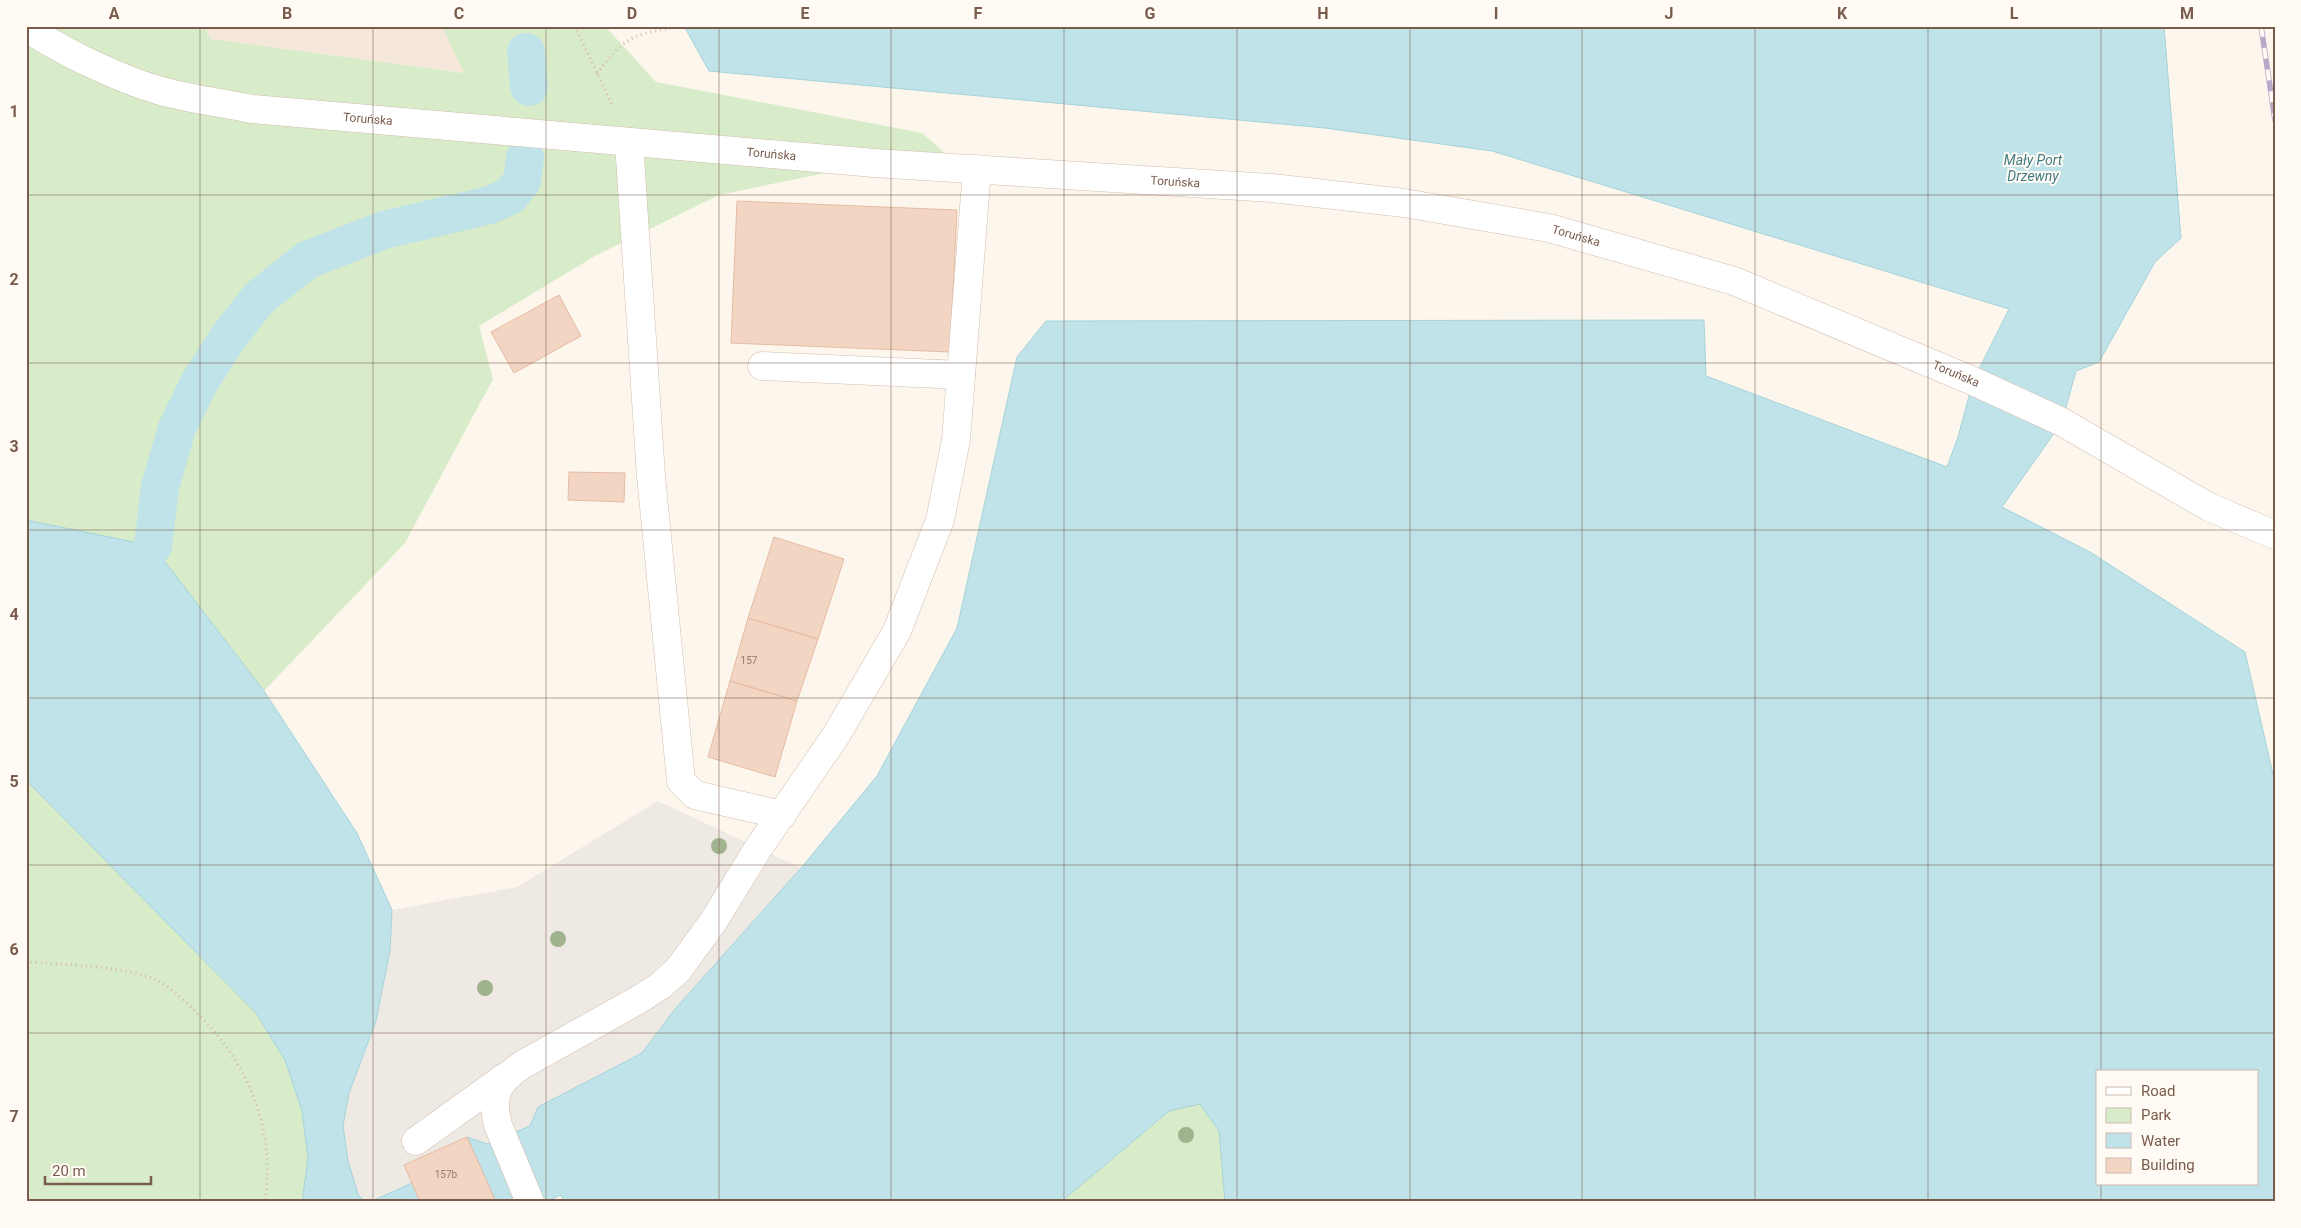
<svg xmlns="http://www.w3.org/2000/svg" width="2301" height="1228" viewBox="0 0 2301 1228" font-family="Roboto,sans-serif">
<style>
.residential{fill:#f5e8da}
.industrial{fill:#efe9e4}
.green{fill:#d8ecc9}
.water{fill:#bfe3e8;stroke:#a5d3da;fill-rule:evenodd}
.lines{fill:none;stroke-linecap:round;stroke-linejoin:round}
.canal{stroke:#bfe3e8;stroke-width:38}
.building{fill:#f3d5c3;stroke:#e6bba3}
.minor-casing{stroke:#d1beb0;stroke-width:29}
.path{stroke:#d9b8a5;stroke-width:3;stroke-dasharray:1 4;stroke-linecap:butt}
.minor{stroke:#fff;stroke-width:28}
.rail-casing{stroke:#b9a8c9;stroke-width:5.5}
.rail{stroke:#fffaf3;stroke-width:4;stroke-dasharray:11;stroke-linecap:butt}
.tree{fill:#a0b28e}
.grid{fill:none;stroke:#7a5c4d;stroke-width:1;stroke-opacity:0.55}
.labels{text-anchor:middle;stroke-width:4;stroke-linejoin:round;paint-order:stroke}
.number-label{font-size:10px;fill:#987a6a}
.street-label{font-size:12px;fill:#7a5c4d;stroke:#fffaf3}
.water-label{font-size:14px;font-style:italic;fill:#437c86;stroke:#fffaf3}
.neatline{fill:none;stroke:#7a5c4d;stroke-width:2}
.grid-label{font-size:16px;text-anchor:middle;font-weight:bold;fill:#7a5c4d}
</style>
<rect width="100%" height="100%" fill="#fdf6ec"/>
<!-- residential -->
<path class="residential" d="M204,26H442L465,73L211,39Z"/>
<!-- industrial -->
<path class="industrial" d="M658,801L801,868L675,1009L642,1053L538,1107L545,1202H420L411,1183L372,1201H364L358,1194L348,1161L343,1126L349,1093L376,1021L390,951L392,910L517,887Z"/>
<!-- green -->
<path class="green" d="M26,26H204L211,39L464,73L442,26H605L656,82L922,133L948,156L874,163L719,195L595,256L479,326L493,379L405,543L264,691L153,546L26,520Z
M26,780L256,1013L285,1060L302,1111L308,1158L302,1202H26Z
M1200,1104L1219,1131L1225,1202H1061L1169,1111Z"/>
<!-- water -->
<path class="water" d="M684,26H2164L2181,238L2155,262L2099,362L2076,371L2062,422L2002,507L2090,552L2245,652L2275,783V1202H1225L1219,1131L1200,1104L1169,1111L1061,1202H564L561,1195L546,1202H496L467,1137L487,1144L530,1126L538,1107L642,1053L675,1009L801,868L877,776L957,628L1017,357L1046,321L1704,320L1706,376L1947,467L1958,437L1973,381L2009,309L1492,151L1325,128L709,71ZM2097,1072H2257V1184H2097Z
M26,520L153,546L264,691L357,833L392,910L390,951L376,1021L349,1093L343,1126L348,1161L358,1194L364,1201H372L412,1183L420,1202H302L308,1158L302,1111L285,1060L256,1013L26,780Z"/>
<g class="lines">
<!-- canal -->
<path class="canal" d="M526,52L529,87
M153,546L160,487L177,428L199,383L227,339L259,298L307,260L384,230L490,205L510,196L522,181L525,158"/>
</g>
<!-- building -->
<path class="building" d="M737,201L957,210L950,352L731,343Z
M559,295L581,336L514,373L491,332Z
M569,472L625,473L624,502L568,500Z
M774,537L844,559L818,639L748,618Z
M748,618L818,639L797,701L730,681Z
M730,681L797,701L775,777L708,757Z
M467,1137L496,1202H420L404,1165Z"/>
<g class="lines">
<defs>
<g id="minor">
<path id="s1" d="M26,27C60,51 122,80 161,91C191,99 222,103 252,109L874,163L1272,188L1404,203L1549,228L1734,281L1973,381L2062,422L2209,507L2275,535"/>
<path d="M629,142L651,476L681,781L695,795L782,815"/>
<path d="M762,366L961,375"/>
<path d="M416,1141L505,1077"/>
<path d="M530,1202L498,1125C490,1093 497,1083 522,1065L638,1000L660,986L678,970L713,922L759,847L835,737L897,631L940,520L956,440L977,169"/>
</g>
</defs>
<!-- minor casing -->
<use href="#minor" class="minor-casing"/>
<!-- path -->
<path class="path" d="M575,26L613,107
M597,74C622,40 631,34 672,28
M26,962C60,964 129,966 158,981C174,990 189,1005 202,1018C251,1069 275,1130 265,1202"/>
<!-- minor -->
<use href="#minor" class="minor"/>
<defs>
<path id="rail" d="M2261,26L2275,120"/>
</defs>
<!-- rail casing -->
<use href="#rail" class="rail-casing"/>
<!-- rail -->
<use href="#rail" class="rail"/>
</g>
<!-- trees -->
<g class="tree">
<circle cx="719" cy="846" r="8"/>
<circle cx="558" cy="939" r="8"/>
<circle cx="485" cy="988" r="8"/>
<circle cx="1186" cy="1135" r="8"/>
</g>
<!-- grid -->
<path class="grid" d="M200,26V1202M373,26V1202M546,26V1202M719,26V1202M891,26V1202M1064,26V1202M1237,26V1202M1410,26V1202M1582,26V1202M1755,26V1202M1928,26V1202M2101,26V1072M26,195H2275M26,363H2275M26,530H2275M26,698H2275M26,865H2275M26,1033H2275M2101,1184V1202"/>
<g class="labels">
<!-- number labels -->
<g class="number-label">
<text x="749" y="664">157</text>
<text x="446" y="1178">157b</text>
</g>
<!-- street labels -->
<g class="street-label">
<text dy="4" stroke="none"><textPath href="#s1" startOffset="359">Toruńska</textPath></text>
<text dy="4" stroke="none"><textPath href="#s1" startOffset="764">Toruńska</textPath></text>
<text dy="4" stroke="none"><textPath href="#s1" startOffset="1169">Toruńska</textPath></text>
<text dy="4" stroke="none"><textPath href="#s1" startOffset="1574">Toruńska</textPath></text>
<text dy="4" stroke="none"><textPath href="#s1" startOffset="1979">Toruńska</textPath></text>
</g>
<!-- water labels -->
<g class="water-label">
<text x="2033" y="165">Mały Port<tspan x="2033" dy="16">Drzewny</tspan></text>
</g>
</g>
<!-- border -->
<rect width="2301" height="1228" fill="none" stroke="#fffaf3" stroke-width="55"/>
<!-- legend -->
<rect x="2096" y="1070" width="162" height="115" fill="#fffaf3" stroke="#cabbb1"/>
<rect x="2106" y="1087" width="25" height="8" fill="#ffffff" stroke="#cabbb1"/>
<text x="2141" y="1096" font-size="15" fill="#7a5c4d">Road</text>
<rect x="2106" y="1108" width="25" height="15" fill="#d8ecc9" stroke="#cabbb1"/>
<text x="2141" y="1120" font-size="15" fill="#7a5c4d">Park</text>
<rect x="2106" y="1133" width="25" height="15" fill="#bfe3e8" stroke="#cabbb1"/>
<text x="2141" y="1146" font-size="15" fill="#7a5c4d">Water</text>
<rect x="2106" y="1158" width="25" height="15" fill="#f3d5c3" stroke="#cabbb1"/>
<text x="2141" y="1170" font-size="15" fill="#7a5c4d">Building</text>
<!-- scale -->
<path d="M45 1176v8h106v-8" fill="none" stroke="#7a5c4d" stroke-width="2.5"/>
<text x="52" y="1176" font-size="15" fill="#7a5c4d" stroke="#fffaf3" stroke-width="4" paint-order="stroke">20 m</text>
<rect x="28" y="28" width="2246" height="1172" class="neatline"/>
<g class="grid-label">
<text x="114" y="19">A</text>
<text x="287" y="19">B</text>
<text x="459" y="19">C</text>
<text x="632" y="19">D</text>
<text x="805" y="19">E</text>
<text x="978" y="19">F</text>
<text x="1150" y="19">G</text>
<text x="1323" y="19">H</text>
<text x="1496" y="19">I</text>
<text x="1669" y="19">J</text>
<text x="1842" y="19">K</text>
<text x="2014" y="19">L</text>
<text x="2187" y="19">M</text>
<text x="14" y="117">1</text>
<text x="14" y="285">2</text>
<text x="14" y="452">3</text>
<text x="14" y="620">4</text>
<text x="14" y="787">5</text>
<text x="14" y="955">6</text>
<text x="14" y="1122">7</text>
</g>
</svg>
